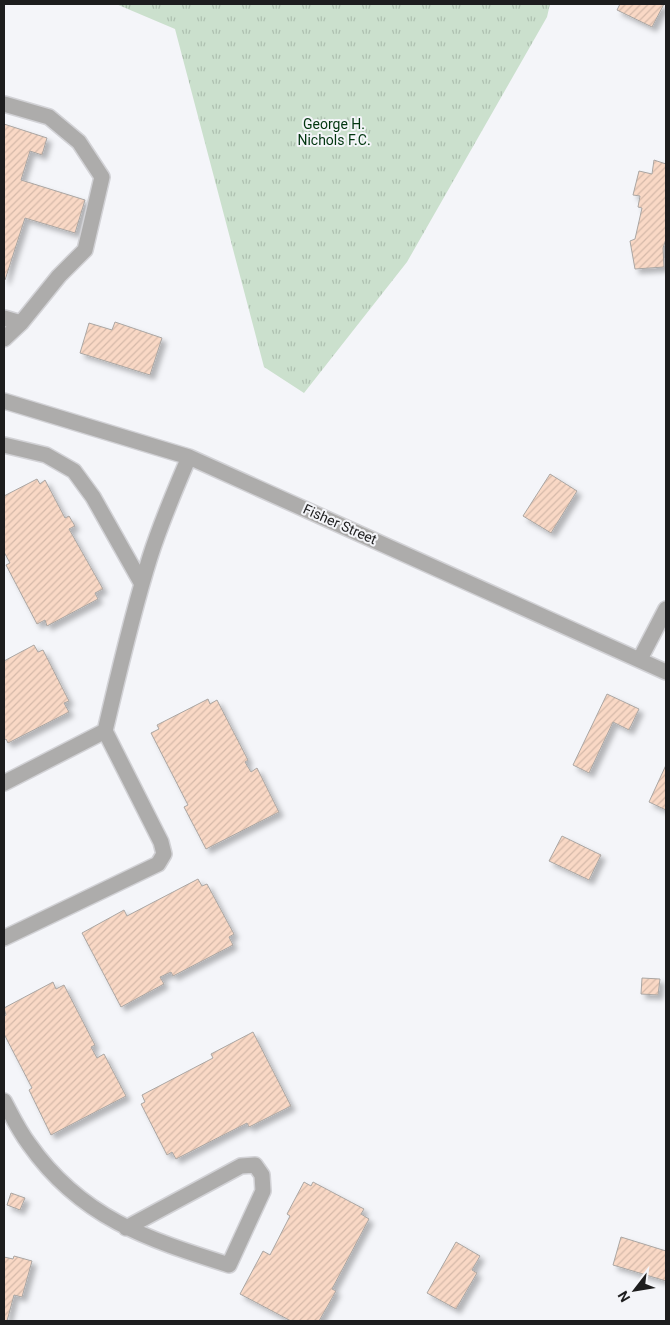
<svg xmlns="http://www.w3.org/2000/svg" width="670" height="1325" viewBox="0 0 670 1325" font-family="Roboto,sans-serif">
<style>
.park{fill:url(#park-tufts)}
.building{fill:url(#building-hatch);stroke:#aaa6a3;filter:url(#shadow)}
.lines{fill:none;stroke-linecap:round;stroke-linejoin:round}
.minor-casing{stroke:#d2d2d6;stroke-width:18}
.minor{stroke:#adacab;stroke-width:15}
.labels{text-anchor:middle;stroke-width:4;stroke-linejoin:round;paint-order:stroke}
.park-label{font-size:14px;fill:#00360f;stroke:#f4f5f9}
.street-label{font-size:14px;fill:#1d1d1e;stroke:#f4f5f9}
</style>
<defs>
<pattern id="park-tufts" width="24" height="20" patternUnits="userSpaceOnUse" patternTransform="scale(1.25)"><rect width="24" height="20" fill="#cbe0cd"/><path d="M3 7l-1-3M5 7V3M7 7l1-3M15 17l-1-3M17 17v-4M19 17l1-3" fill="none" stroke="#aec0b0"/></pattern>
<pattern id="building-hatch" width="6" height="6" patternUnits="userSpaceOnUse" patternTransform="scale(1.25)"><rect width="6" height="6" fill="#f9d8c5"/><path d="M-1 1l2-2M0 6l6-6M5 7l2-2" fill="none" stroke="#d5b9a9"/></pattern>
<filter id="shadow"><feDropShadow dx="4.5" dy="4.5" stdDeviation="2.5" flood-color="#0004"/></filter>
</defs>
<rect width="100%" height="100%" fill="#f4f5f9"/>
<!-- park -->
<path class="park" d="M116,4H550L547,17L407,262L304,393L264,367L175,29Z"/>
<!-- building -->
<path class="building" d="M620,4H664L652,27L617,10Z
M4,124L47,138L42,155L30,151L21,180L85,200L75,233L25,218L5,280H4Z
M654,160L666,164V239L663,248L664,267L635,269L630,241L635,239L642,208L638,207L640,196L633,195L639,171L652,174Z
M115,322L162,338L150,375L80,353L89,323L112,330Z
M550,474L577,491L551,533L523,516Z
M37,479L40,484L45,480L65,518L69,516L75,526L69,529L103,589L95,593L98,599L47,626L45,620L37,624L6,565L10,563L4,552V496Z
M34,645L38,652L43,650L69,701L64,703L69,712L8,743L6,739L4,740V661Z
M607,694L639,709L629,730L613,722L589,773L573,765Z
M208,699L210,704L217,700L248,760L245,762L251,772L257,768L279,812L206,849L184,807L188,805L151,733L159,729L157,725Z
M666,765V810L649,802Z
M562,836L601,855L589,880L549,861Z
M198,879L202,886L207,884L234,934L229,937L233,945L173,976L171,972L160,977L164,984L121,1007L82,933L124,910L127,916Z
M642,978L660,979L658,995L641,994Z
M53,982L56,989L64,985L95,1045L91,1047L97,1058L104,1054L126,1096L51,1135L29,1090L32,1088L4,1034V1016L6,1015L4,1008Z
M253,1032L291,1106L249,1127L247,1123L176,1159L172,1152L167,1155L141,1104L145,1102L142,1095L213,1058L211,1054Z
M304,1182L311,1186L313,1182L364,1209L361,1214L369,1219L332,1289L336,1291L319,1321H291L240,1294L263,1251L270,1255L290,1216L287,1214Z
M11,1193L25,1198L20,1210L7,1205Z
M621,1237L666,1251V1281L613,1265Z
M456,1242L480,1256L472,1270L477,1273L456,1309L427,1293Z
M14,1256L32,1261L22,1297L14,1295L7,1321H4V1257L13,1259Z"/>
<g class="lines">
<defs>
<path id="minor" d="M4,104L49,117L79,142L102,177L85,250L59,276L21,323L4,339
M4,318L21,323
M4,401L189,457L666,672
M4,445L46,455L74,471L93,497L142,584
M640,659L666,609
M4,783L105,731
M4,938L158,864L164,854L161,842L105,731C119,672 132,614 150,557C161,522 175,490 189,457
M4,1101C12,1116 19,1131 29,1144C81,1218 147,1239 229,1265L263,1191L262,1175L255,1165L241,1166L126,1228"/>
</defs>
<!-- minor casing -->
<use href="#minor" class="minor-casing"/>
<!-- minor -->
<use href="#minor" class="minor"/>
</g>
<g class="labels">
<!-- park labels -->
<g class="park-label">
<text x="334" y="129">George H.<tspan x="334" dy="16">Nichols F.C.</tspan></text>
</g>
<!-- street labels -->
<g class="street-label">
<text transform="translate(340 524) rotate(24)" y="5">Fisher Street</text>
</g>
</g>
<!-- border -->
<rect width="670" height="1325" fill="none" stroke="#1d1d1e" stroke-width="10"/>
<!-- north arrow -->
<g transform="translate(635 1290) rotate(239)" stroke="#f4f5f9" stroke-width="4" paint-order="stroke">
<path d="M0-4L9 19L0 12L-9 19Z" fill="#1d1d1e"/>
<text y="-8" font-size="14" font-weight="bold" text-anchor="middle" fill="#1d1d1e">N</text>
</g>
</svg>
